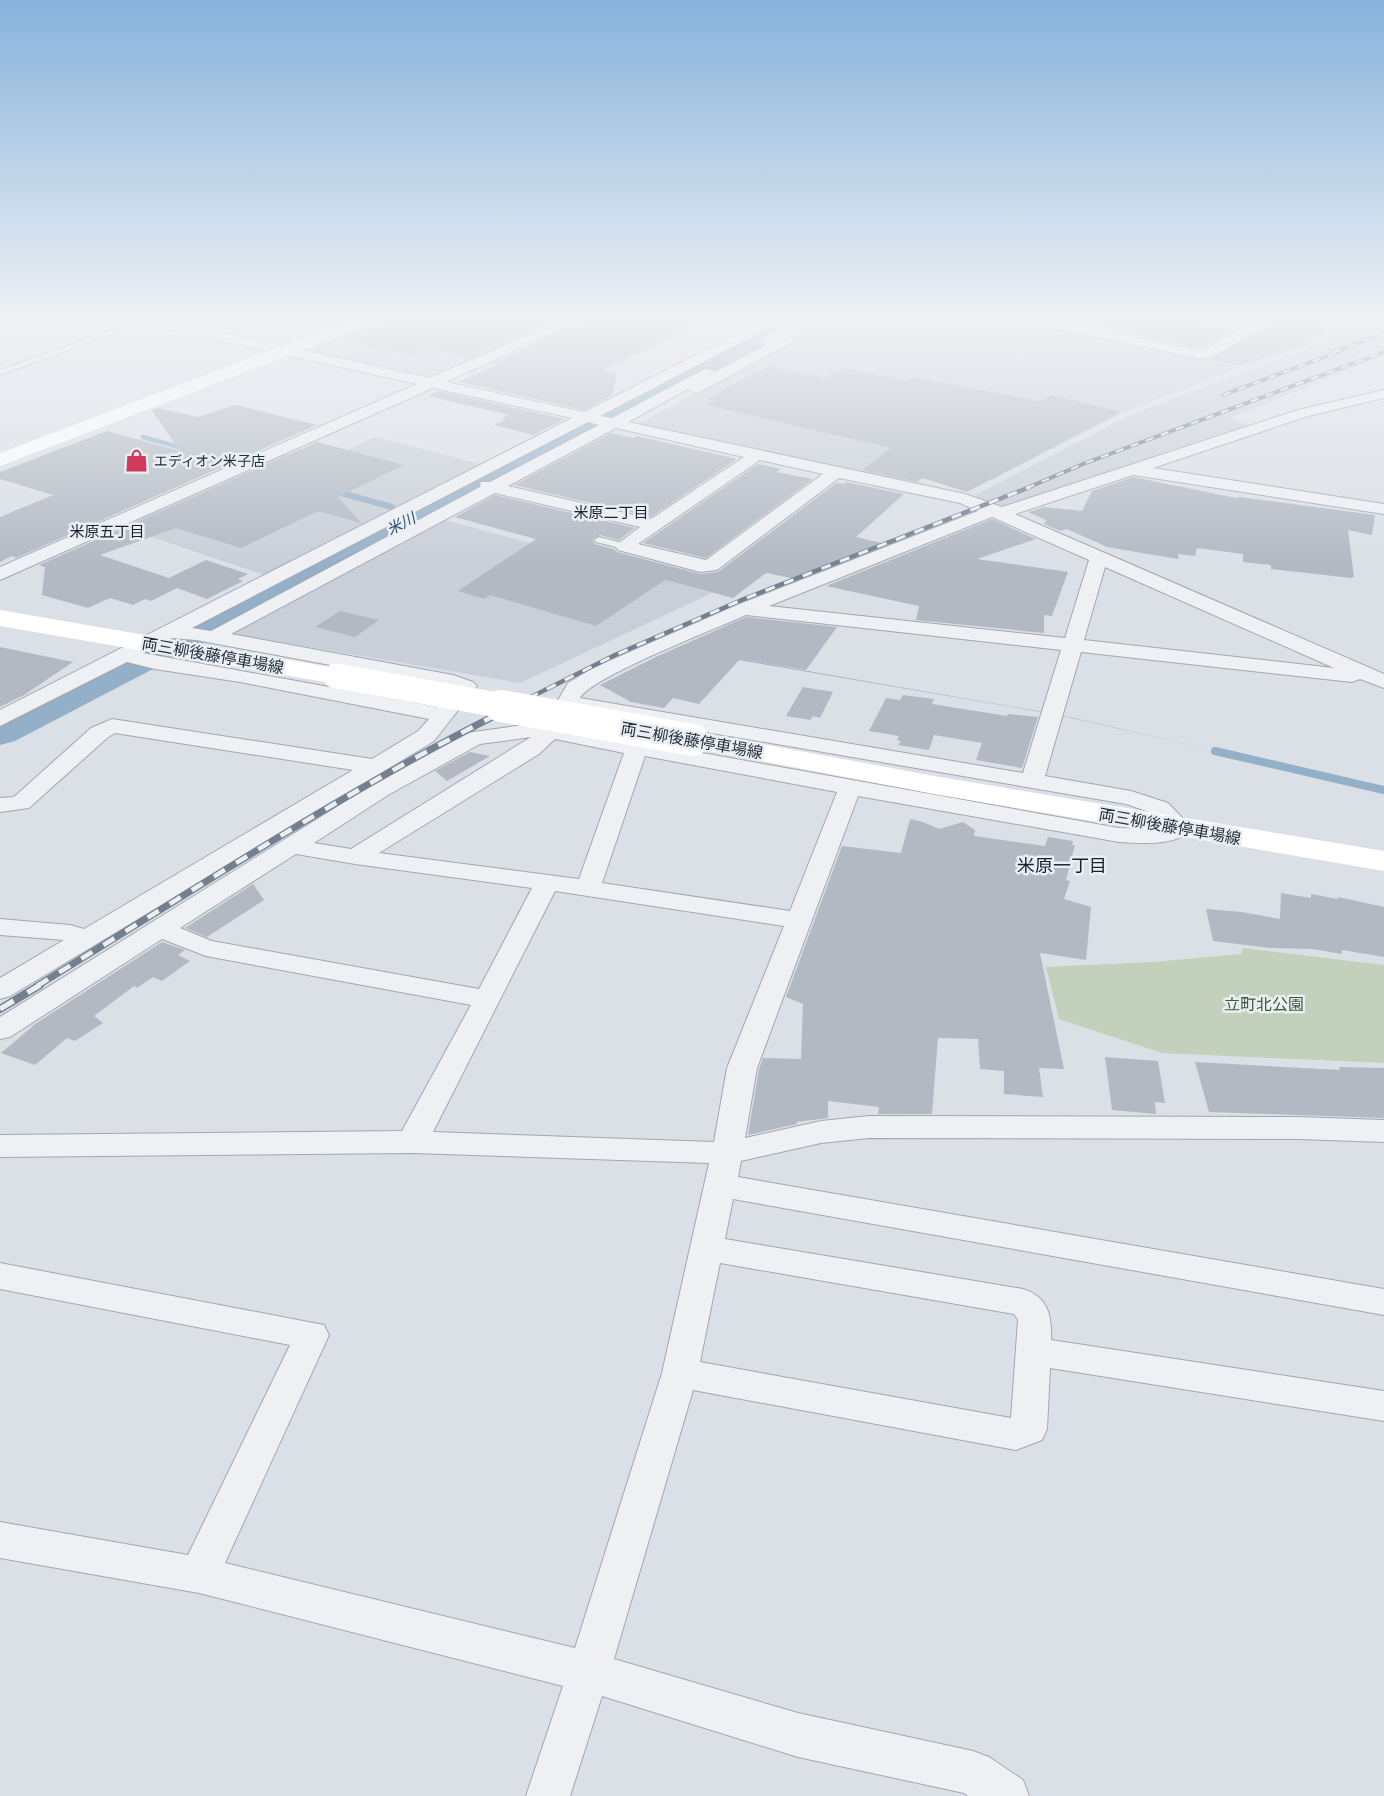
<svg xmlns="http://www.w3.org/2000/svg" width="1384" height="1796" viewBox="0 0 1384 1796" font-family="Quicksand,'Noto Sans JP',sans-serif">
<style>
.built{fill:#c9cfd8}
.green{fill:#c2d0bc}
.water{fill:#94b0c8}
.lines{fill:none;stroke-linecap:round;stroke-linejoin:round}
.stream-far2{stroke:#94b0c8;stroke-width:4.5}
.stream-far1{stroke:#94b0c8;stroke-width:6}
.stream{stroke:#94b0c8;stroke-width:8}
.river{fill:#94b0c8;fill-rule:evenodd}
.building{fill:#b2b9c3}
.lane-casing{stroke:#a1a7b0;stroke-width:2}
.street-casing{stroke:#a1a7b0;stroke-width:2}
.lane{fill:#eef0f4;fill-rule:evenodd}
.street{fill:#eef0f4;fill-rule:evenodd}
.secondary{fill:#fff;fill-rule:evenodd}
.rail-far3-casing{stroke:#748090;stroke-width:4}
.rail-far2-casing{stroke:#748090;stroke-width:4.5}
.rail-far1-casing{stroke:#748090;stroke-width:7}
.rail-casing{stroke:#748090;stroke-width:8}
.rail-far3{stroke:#eaeff4;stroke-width:2;stroke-dasharray:8;stroke-linecap:butt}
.rail-far2{stroke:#eaeff4;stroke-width:3;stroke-dasharray:10;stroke-linecap:butt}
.rail-far1{stroke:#eaeff4;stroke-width:4.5;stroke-dasharray:13;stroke-linecap:butt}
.rail{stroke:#eaeff4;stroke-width:5;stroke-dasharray:16;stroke-linecap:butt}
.secondary-bridge-far1{stroke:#fff;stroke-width:25}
.secondary-bridge{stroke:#fff;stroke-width:32}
.labels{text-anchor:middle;stroke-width:5;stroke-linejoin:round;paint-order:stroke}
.far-poi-label{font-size:14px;fill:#252f3c;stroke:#eaeff4;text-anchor:start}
.far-neighbourhood-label{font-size:15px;fill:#17202d;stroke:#eaeff4}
.far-water-label{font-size:15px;font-style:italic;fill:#2e4f71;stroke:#eaeff4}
.street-label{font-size:16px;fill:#252f3c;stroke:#eaeff4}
.park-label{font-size:16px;fill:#3b5832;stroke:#eaeff4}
.neighbourhood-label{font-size:18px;fill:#17202d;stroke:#eaeff4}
</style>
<rect width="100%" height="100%" fill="#dbe0e6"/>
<!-- built -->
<path class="built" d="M394,316H575L433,379L304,351Z
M837,316H998L1240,367L1122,413L992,480L961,473L922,474L912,482L882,476L879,478L637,425Z
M1354,316H1384V356L1230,418L1253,427L1002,508L974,496L1130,415L1295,353L1326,338L1352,320Z
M375,437L480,464L396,510L387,512L264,575L119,526L284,453L321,462Z
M442,519L712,593L520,683L227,633Z"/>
<!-- green -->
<path class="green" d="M1243,948L1384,965V1063L1162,1053L1059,1019L1046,967L1153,962L1241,954Z"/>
<!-- water -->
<path class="water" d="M688,650L1060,715L1226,753L1058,715L687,651Z"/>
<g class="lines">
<!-- stream-far2 -->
<path class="stream-far2" d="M143,437L186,449"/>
<!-- stream-far1 -->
<path class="stream-far1" d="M334,491L392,507"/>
<!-- stream -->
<path class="stream" d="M1215,751L1384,790"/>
<!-- river -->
<path class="river" d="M781,316H814L810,321L550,462L15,741L0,745V715L528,448Z"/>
</g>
<!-- building -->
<path class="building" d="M386,316H566L471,358L429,349L411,356L344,339L383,322Z
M592,316H716L603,370L617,374L612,395L584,410L458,382L499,364L494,363Z
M1069,316H1189L1198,322L1236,330L1202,349L1069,321Z
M1283,316H1342L1325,327H1328L1324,329L1327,330L1305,345L1241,366L1210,360Z
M768,366L825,378L843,368L894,378L907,380L912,377L1040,401L1052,395L1120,412L967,492L922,478L918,482L862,470L891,448L707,405L715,401L707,399Z
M438,391L565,419L533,435L494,425L506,420L501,419L508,415L428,396Z
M236,405L317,425L16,558L12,556L0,562V517L53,495L0,479V472L107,431L180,451L152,410L158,408L198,417Z
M611,433L633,438L637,436L737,459L651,517L514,485Z
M317,442L404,465L338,497L361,523L318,511L241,548L176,528L100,555L169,578L206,560L248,574L238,579L243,581L207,599L177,588L151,601L145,599L133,605L110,598L88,608L42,595L45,567L39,565Z
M758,464L781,469L776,472L813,479L706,558L643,543Z
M1133,477L1236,498L1239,497L1375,515L1372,535L1348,530L1354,577L1351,578L1271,569V565L1243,562V554L1197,548L1195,556L1178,554V559L1107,547L1067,529L1060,531L1044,524L1046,520L1028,512L1044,507L1082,511L1092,491Z
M846,482L904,494L856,537L886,544L796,579L766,573L733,598L665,580L596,626L490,595L484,599L458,591L536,539L455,517L495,495L635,528L619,540L600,535L592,540L595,544L614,549L617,552L700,574L718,572L836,483L843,484Z
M992,519L1036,539L977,559L1068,572L1052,616L1044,615V633L916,620L919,606L826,586Z
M340,611L379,620L355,637L315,627Z
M746,617L837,627L806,670L740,659L699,704L673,698L664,708L631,702L600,685L658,656Z
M0,647L73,662L24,695L0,707Z
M803,687L833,692L820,718L813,716L810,720L786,716Z
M903,695L934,699L932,704L1007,716L1008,714L1038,717L1022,768L976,760L982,743L934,735L929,750L898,745L901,741L897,740L899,736L869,731L886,698L900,700Z
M470,752L490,756L447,781L435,771Z
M910,819L923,822L939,829L963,822L975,830L974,836L1045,846L1048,837L1073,841L1072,845H1075L1066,880L1070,881L1064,899L1091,907L1086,960L1040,953L1064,1069L1039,1068L1043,1097L1004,1094V1071L980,1069L978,1039L938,1038L932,1114H878L879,1107L828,1101V1118L797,1122V1124L748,1135L759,1069L763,1058L801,1059L803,1004L786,997L842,846L901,853Z
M253,884L264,900L207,937L185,928Z
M1281,893L1311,898V894L1338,899V897L1384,907V957L1342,950V954L1312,949L1269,948L1213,941L1206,909L1242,912L1280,919Z
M162,942L185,950L178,955L190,961L162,981L153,977L137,988L134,986L94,1016L103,1023L75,1041L67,1038L35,1065L1,1053L33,1026H32Z
M1105,1057L1158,1061L1165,1103L1155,1102L1156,1114L1112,1110Z
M1195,1062L1340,1070L1339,1067L1384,1068V1118L1209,1112Z"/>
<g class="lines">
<defs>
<path id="lane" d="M144,319L150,320L0,375V370Z
M599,537L627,544L629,546L624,549L596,542L594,540Z"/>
<path id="street" d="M120,316H146L430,378L572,316H590L446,382L584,412L757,324L729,319L727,316H789L781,322L780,326H772L600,416L612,418L703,370L708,369L715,372L766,345L760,341L762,338L804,316H821L788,335L794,339L792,342L700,392L695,393L688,389L628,422L965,494L1002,507L1298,410L1384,390V398L1308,416L1153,468L1384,504V514L1133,475L1015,514L1384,674V688L1360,679L1352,682L1081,652L1045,776L1131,791L1168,803L1192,828C1179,847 1139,843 1119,842L858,796L757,1068L745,1138L821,1121L869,1116L1298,1117L1384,1120V1142L1298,1139L869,1138L821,1143L741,1161L738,1177L1384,1289V1315L733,1199L725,1239L1023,1289C1048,1297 1052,1315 1051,1340L1384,1391V1421L1050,1368L1047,1429L1042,1440L1016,1450L693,1390L614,1659L798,1713L973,1751L989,1757L1023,1780L1029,1796H968L964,1793L798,1757L602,1696L570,1796H526L563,1686L199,1593L0,1558V1522L188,1555L290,1345L0,1289V1263L324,1325L329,1335L225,1563L575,1648L662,1373L709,1163L412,1153L0,1157V1135L402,1131L471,1005L206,956L162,939L10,1037L0,1039V1017L372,785L466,733L538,723L558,700L568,683L593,668L737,605L978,511L960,503L839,478L717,570L700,572L618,550L615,546L640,527L495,493L231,634L453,675L473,682L477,686L434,741L10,996L0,999V978L64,940L0,935V919L70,925L84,929L353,770L115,733L107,738L29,808L0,812V798L14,797L91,728L112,719L372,759L418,731L429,719L240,682L155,669L127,662L0,726V710L572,418L433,388L0,580V567L417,384L127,320ZM588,422L599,425L490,482H481L480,487L211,631L192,628ZM616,428L744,457L651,519L508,486ZM760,460L823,474L706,560L638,544ZM992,517L1089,560L1065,638L769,606ZM1105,567L1334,668L1084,640ZM746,615L1061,650L1023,773L580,698C591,677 718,628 746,615ZM172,638L196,640L453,688L438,707L143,653ZM572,709L1126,804L1152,813L1164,825L1155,829L1119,828L558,727ZM531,737L351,849L314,843L388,795L480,744ZM555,739L624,753L579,879L379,853L539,754ZM645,756L837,792L790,911L602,883ZM296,854L355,864L532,888L479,989L212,941L180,928ZM555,891L784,926L727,1068L714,1142L433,1132ZM720,1263L1014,1314L1018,1320L1011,1418L700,1362Z
M1004,316H1031L1202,351L1242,329L1198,320L1191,316H1219L1253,323L1264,316H1281L1216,355L1203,359L1011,320Z"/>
</defs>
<!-- lane casing -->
<use href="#lane" class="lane-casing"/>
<!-- street casing -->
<use href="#street" class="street-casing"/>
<!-- lane -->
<use href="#lane" class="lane"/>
<!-- street -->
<use href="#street" class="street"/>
<!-- secondary -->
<path class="secondary" d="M360,316H384L382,320L0,466V453Z
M0,610L336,668L346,670L349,676L346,682L336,684L0,626Z
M693,731L934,776L1384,851V871L934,794L683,746L679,740L683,734Z"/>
<defs>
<path id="rail-far3" d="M1333,352L1384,334
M1223,395L1341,351
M1027,488L1083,464L1384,352"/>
<path id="rail-far2" d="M511,707L615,655L744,599L1030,487"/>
<path id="rail-far1" d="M37,986C194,890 349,788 514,706"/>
<path id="rail" d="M0,1009L40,985"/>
</defs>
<!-- rail-far3 casing -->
<use href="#rail-far3" class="rail-far3-casing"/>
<!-- rail-far2 casing -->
<use href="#rail-far2" class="rail-far2-casing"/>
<!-- rail-far1 casing -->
<use href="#rail-far1" class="rail-far1-casing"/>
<!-- rail casing -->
<use href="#rail" class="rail-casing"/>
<!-- rail-far3 -->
<use href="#rail-far3" class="rail-far3"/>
<!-- rail-far2 -->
<use href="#rail-far2" class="rail-far2"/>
<!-- rail-far1 -->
<use href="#rail-far1" class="rail-far1"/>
<!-- rail -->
<use href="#rail" class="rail"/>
<!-- secondary-bridge-far1 -->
<path class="secondary-bridge-far1" d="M336,676L509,707"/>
<!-- secondary-bridge -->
<path class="secondary-bridge" d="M501,706L693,740"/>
</g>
<!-- sky -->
<linearGradient id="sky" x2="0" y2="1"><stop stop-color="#86b2db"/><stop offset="0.56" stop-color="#eff1f4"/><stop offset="1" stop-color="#eff1f4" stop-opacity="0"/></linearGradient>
<rect width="1384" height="568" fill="url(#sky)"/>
<!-- icons -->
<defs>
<symbol id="shop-bare" viewBox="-9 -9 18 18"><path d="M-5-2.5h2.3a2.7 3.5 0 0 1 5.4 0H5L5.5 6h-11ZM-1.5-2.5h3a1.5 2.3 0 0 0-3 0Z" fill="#d13a58" stroke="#eaeff4" stroke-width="2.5" paint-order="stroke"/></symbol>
</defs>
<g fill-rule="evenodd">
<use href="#shop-bare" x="120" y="444" width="33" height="33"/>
</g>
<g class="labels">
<!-- far-poi labels -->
<g class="far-poi-label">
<text x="154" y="466">エディオン米子店</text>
</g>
<!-- far-neighbourhood labels -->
<g class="far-neighbourhood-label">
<text x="611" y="518">米原二丁目</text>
<text x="107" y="537">米原五丁目</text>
</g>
<!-- far-water labels -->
<g class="far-water-label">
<text transform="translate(401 524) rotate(-27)" y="5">米川</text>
</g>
<!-- street labels -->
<g class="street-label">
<text transform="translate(213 655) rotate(10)" y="6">両三柳後藤停車場線</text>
<text transform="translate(692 740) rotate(10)" y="6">両三柳後藤停車場線</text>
<text transform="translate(1170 826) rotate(10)" y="6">両三柳後藤停車場線</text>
</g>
<!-- park labels -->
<g class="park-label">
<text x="1264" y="1010">立町北公園</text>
</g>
<!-- neighbourhood labels -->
<g class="neighbourhood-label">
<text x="1062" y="872">米原一丁目</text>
</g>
</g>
</svg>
